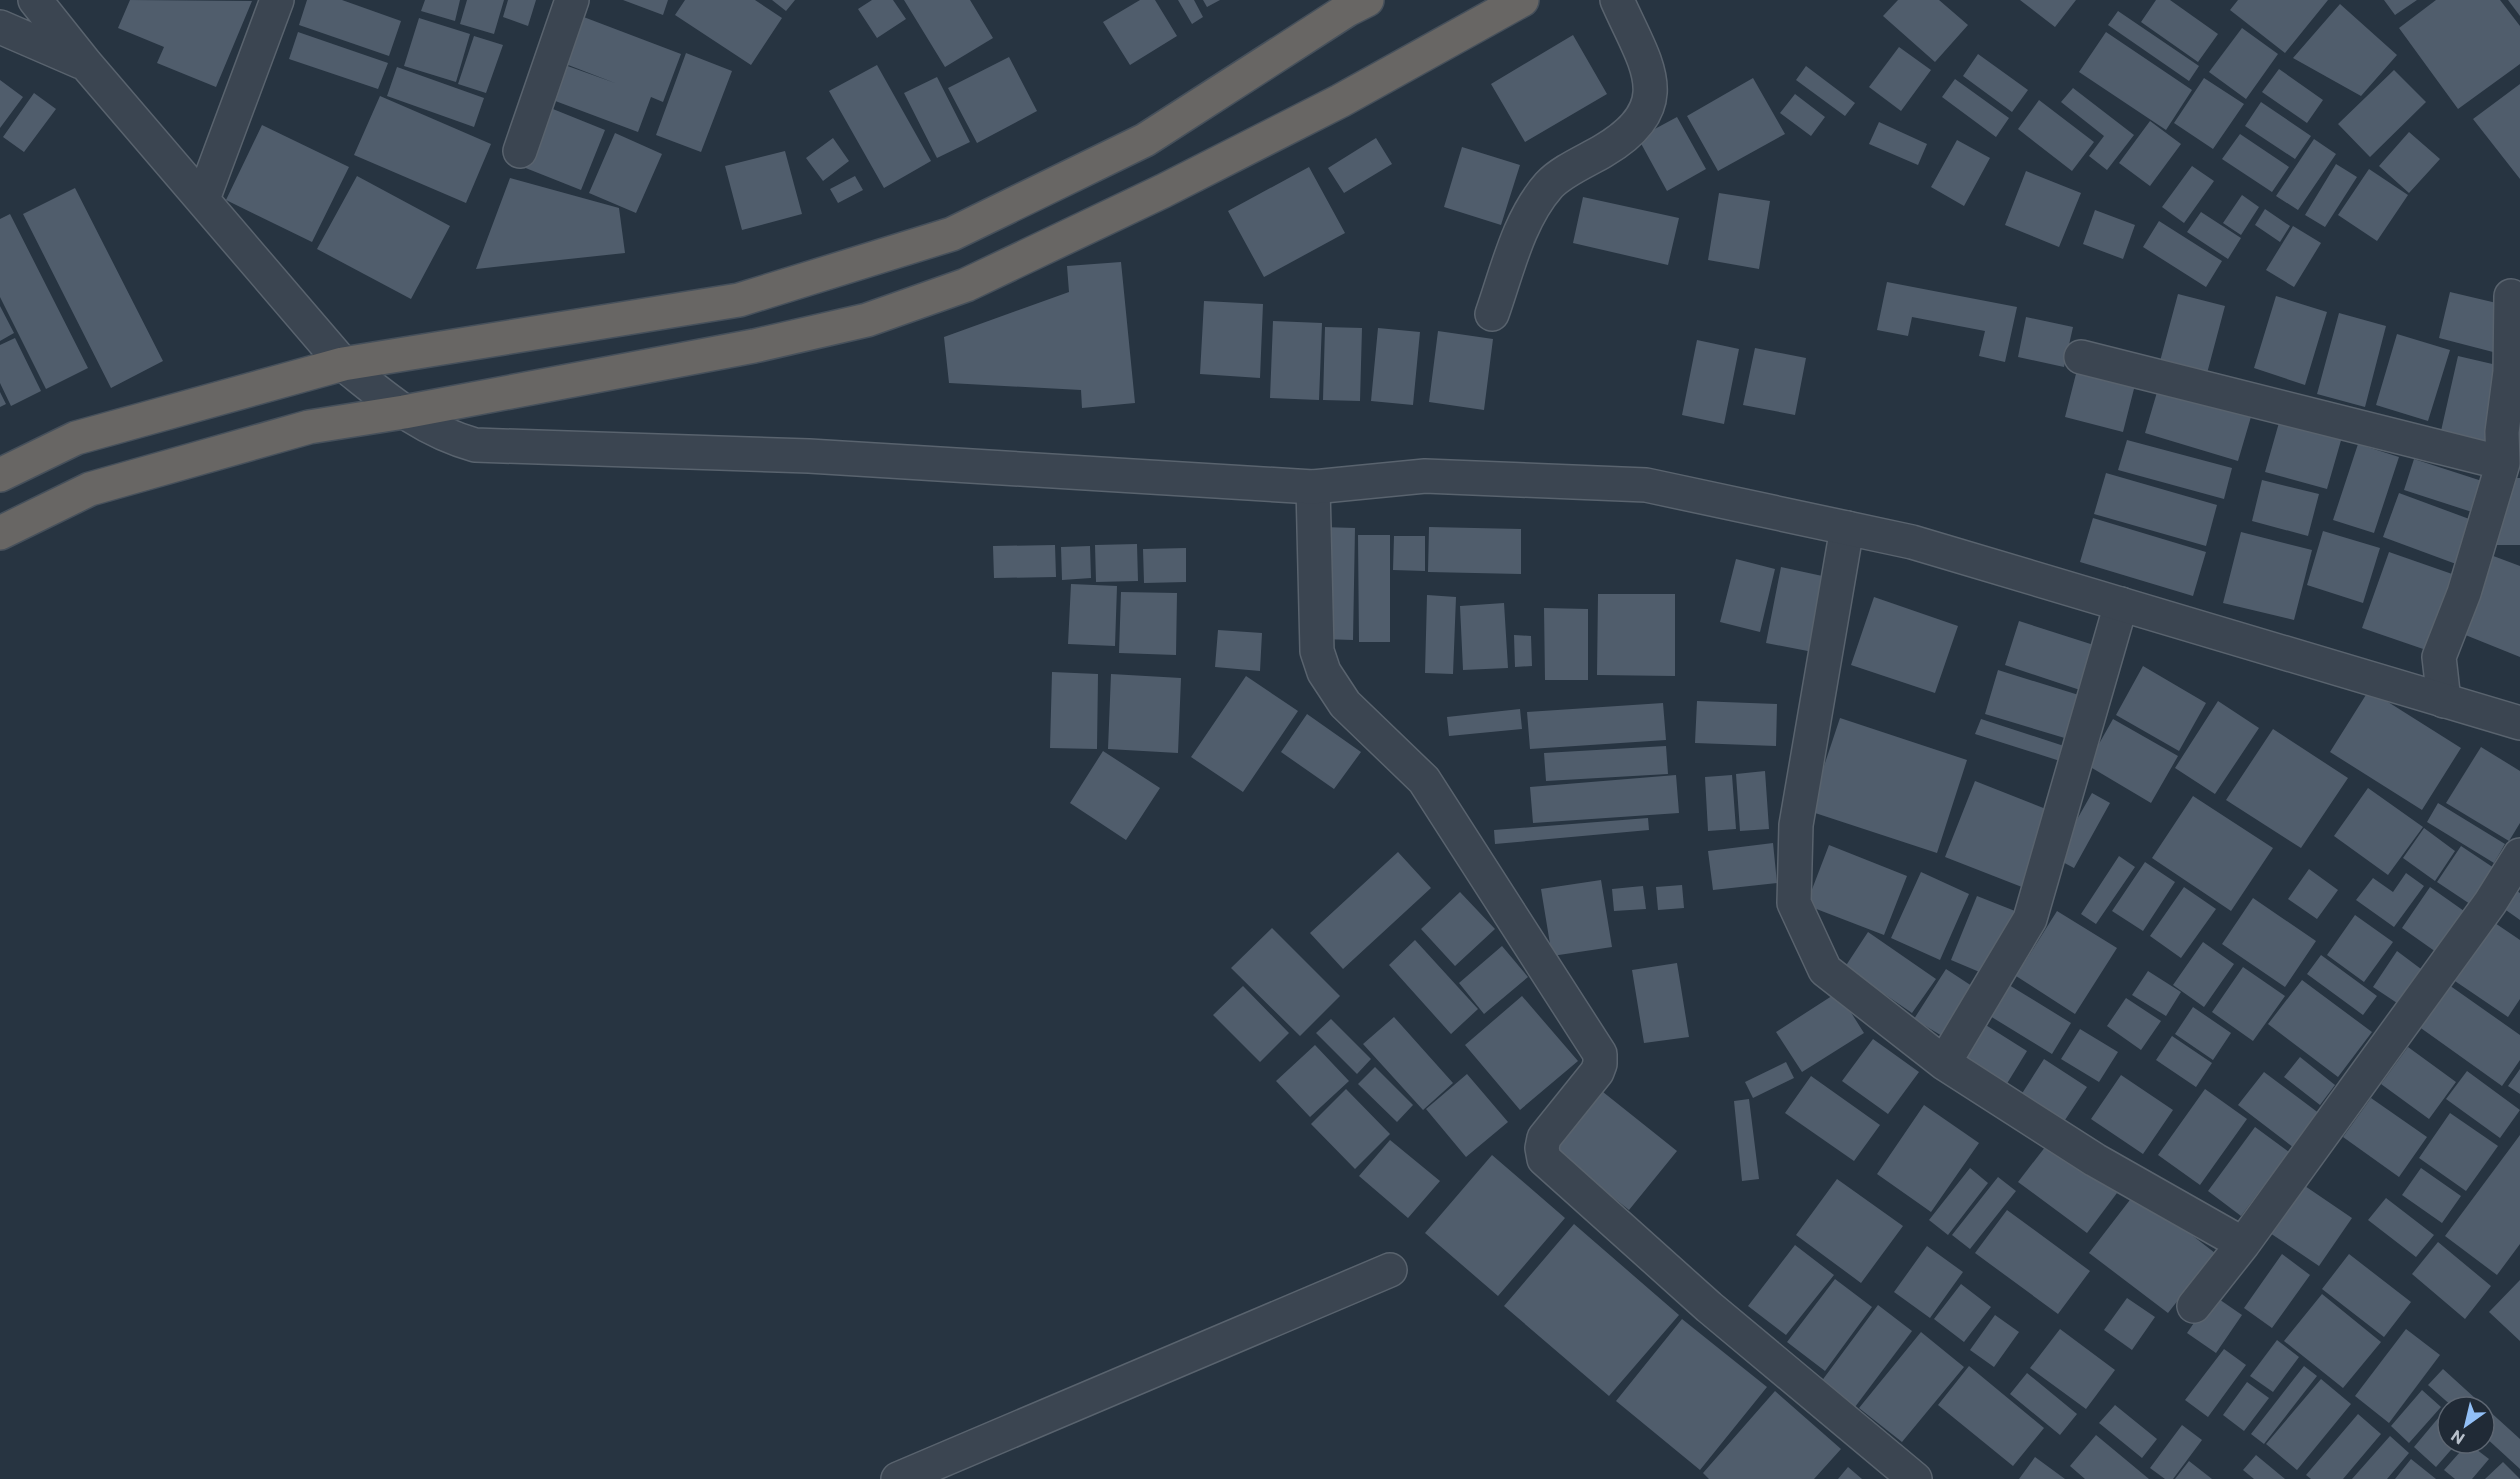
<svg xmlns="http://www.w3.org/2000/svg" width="2520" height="1479" viewBox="0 0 2520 1479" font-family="Commissioner,sans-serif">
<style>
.building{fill:#505d6c}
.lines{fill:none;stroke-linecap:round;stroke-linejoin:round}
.minor-casing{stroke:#59636e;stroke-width:36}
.tertiary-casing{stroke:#59636e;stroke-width:36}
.trunk-casing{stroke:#46505b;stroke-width:36}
.minor{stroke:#3b4551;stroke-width:33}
.tertiary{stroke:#3b4551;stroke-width:33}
.trunk{stroke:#686664;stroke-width:33}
</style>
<rect width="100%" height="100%" fill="#273441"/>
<!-- building -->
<path class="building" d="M130,0L252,1L216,87L157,63L164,47L118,28Z
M307,0H342L401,21L389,56L299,25Z
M425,0H460L455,21L421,11Z
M467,0H504L494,34L460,24Z
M508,0H536L528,26L503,17Z
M623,0H668L663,15Z
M685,0H755L782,18L751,65L675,15Z
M772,0H795L786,11Z
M872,0H893L906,19L877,38L858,9Z
M904,0H970L993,38L945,67Z
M1140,0H1155L1177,36L1130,65L1103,22Z
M1178,0H1194L1203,17L1192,24Z
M1203,0H1220L1207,7Z
M1898,0H1939L1968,25L1935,62L1883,16Z
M2020,0H2076L2055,27Z
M2156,0H2170L2218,34L2198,62L2141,22Z
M2238,0H2328L2285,53L2230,10Z
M2384,0H2417L2395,15Z
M2436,0H2500L2520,26V64L2458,109L2399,28Z
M2508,0H2520V16Z
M2340,4L2397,55L2361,96L2293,58Z
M2118,11L2199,66L2189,81L2108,25Z
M581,16L681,54L663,102L651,97L638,132L550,99L562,64L615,83L563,63Z
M419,18L470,34L456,82L404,66Z
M2242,28L2278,54L2246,99L2209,72Z
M298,32L388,63L378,89L289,59Z
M2106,32L2192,90L2166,130L2079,72Z
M1573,35L1607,94L1525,142L1491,84Z
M474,36L503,45L486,93L458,84Z
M1899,47L1931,70L1901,111L1869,87Z
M686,53L732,71L701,152L656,135Z
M1978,54L2028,90L2012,112L1963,76Z
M1009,57L1037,111L977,143L948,88Z
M877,65L931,161L884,188L829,91Z
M1806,66L1855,103L1845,116L1796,80Z
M397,67L484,98L474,127L387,96Z
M2279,69L2323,100L2307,123L2262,92Z
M2394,70L2426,102L2370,157L2338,124Z
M937,77L970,142L937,158L904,93Z
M1753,78L1785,134L1718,171L1687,116Z
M2204,78L2244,104L2213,149L2174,123Z
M1955,79L2009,118L1996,137L1942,97Z
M0,80L23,97L0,128Z
M2520,84V179L2473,119Z
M2073,88L2134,135L2107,170L2089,156L2104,136L2061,102Z
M34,93L56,109L24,152L3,137Z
M1795,94L1825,117L1811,136L1780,113Z
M380,96L491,144L466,203L354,155Z
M2039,100L2094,142L2072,171L2018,129Z
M2261,102L2311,136L2295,159L2245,126Z
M543,105L605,130L581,190L518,165Z
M1677,117L1706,169L1667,191L1638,138Z
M2150,121L2181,144L2150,186L2119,163Z
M1879,122L1927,144L1918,165L1869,144Z
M262,125L349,167L312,242L226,200Z
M2409,132L2440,159L2409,193L2379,166Z
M615,133L662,154L636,213L589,193Z
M2240,134L2289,167L2272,192L2222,159Z
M833,138L849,161L823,181L806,158Z
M1376,138L1392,164L1344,193L1328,168Z
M2314,139L2336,154L2298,210L2276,196Z
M1957,140L1990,158L1964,206L1931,187Z
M1462,147L1520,165L1501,225L1444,207Z
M785,151L802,214L742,230L725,166Z
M2336,164L2357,177L2325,227L2305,215Z
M2192,166L2214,181L2184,223L2162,207Z
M1309,167L1345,233L1264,277L1228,211Z
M2369,169L2408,195L2377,241L2338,215Z
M2026,171L2081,193L2059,247L2005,225Z
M357,176L450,226L411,299L317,249Z
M855,176L863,190L838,203L830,189Z
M510,178L619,208L625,253L476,269Z
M75,188L163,361L111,388L23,214Z
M1719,193L1770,201L1759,269L1708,260Z
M2242,195L2259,207L2241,235L2223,223Z
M1583,197L1679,218L1668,265L1573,243Z
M2265,209L2290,226L2280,242L2255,225Z
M2095,210L2135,225L2123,259L2083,244Z
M2201,212L2241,238L2228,259L2187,232Z
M10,214L88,368L46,389L0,297V219Z
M2159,221L2222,261L2206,287L2143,247Z
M2293,226L2321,243L2294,287L2266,270Z
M1121,262L1135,403L1082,408L1081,390L949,383L944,337L1069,292L1067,266Z
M1887,282L2017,307L2005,362L1979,356L1985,331L1912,317L1908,336L1877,330Z
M2450,292L2505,305L2493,352L2439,338Z
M2178,294L2225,306L2206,377L2159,365Z
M2276,296L2327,312L2305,385L2254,368Z
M1204,301L1263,304L1260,378L1200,374Z
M0,306L14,333L0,341Z
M2339,313L2386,326L2365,407L2317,394Z
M2026,317L2073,327L2064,367L2018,357Z
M1273,321L1322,323L1319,400L1270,398Z
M1325,327L1362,328L1360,401L1323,400Z
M1378,328L1420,332L1413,405L1371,401Z
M1438,331L1493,339L1484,410L1429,402Z
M2397,334L2450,350L2428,421L2376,405Z
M15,338L41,391L11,406L0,383V345Z
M1697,340L1739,349L1724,424L1682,415Z
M1755,348L1806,358L1795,415L1743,405Z
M2458,356L2501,366L2485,441L2441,431Z
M2079,362L2137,377L2123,432L2065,417Z
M2160,382L2253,410L2238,461L2145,433Z
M0,392L6,404L0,407Z
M2280,419L2342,437L2327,489L2265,472Z
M2127,440L2232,468L2224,499L2118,470Z
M2358,444L2399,457L2374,533L2333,520Z
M2414,459L2482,481L2472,512L2404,490Z
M2106,473L2217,505L2206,546L2094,514Z
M2505,478H2520V545H2490Z
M2262,480L2319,494L2308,536L2252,521Z
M2399,493L2472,520L2456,564L2383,537Z
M2093,518L2206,552L2193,596L2080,562Z
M1322,527L1355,528L1353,640L1321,639Z
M1429,527L1521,529V574L1428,572Z
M2323,531L2380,548L2363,603L2307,585Z
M2241,532L2312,550L2294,620L2223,603Z
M1358,535H1390V642H1359Z
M1394,536H1425V571L1393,570Z
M1137,544L1138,581L1096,582L1095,545Z
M1055,545L1056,577L994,578L993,546Z
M1090,546L1091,578L1062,580L1061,547Z
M1186,548V582L1144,583L1143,549Z
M2389,552L2455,575L2429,651L2362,628Z
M2488,554L2520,566V657L2458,632Z
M1736,559L1775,569L1760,632L1720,622Z
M1781,567L1827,577L1813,652L1766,643Z
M1071,584L1117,586L1115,646L1068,644Z
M1121,592L1177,593L1176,655L1119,653Z
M1598,594H1675V676L1597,675Z
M1427,595L1456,597L1453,674L1425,673Z
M1874,597L1958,626L1935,693L1851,665Z
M1504,603L1508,668L1463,670L1460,606Z
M1544,608L1588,609V680H1545Z
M2019,621L2100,647L2086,692L2005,665Z
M1218,630L1262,633L1260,671L1215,667Z
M1514,635L1531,636L1532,666L1515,667Z
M2143,666L2206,703L2179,751L2116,715Z
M1998,670L2082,696L2068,739L1985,714Z
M1052,672L1098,674L1097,749L1050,748Z
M1111,674L1181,678L1178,753L1108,749Z
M1246,676L1298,711L1243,792L1191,757Z
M2369,690L2461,748L2422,810L2330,752Z
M1697,701L1777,704L1776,746L1695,743Z
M2218,701L2259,728L2215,794L2175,768Z
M1663,703L1666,740L1530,749L1527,712Z
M1520,709L1522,729L1449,736L1447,717Z
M1307,714L1361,752L1334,789L1281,752Z
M1840,718L1967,760L1937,853L1809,811Z
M1981,719L2064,746L2060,761L1975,734Z
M2113,719L2178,756L2151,803L2087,765Z
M2273,729L2348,778L2301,848L2226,800Z
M1666,746L1668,774L1546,781L1544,753Z
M2481,747L2520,771V823L2509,841L2446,803Z
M1103,751L1160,788L1126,840L1070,803Z
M1765,771L1769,829L1740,831L1736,774Z
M1676,775L1679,813L1533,823L1530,787Z
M1732,775L1736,829L1708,831L1705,777Z
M1975,781L2056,813L2027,889L1945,857Z
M2368,788L2423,827L2388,875L2334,836Z
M2092,793L2110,803L2074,868L2055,858Z
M2193,796L2273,848L2231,911L2152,858Z
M2438,803L2505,844L2494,863L2427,822Z
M1648,818L1649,830L1495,844L1494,830Z
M2424,828L2455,851L2435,881L2403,858Z
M1773,843L1777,883L1713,890L1708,851Z
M1829,845L1907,876L1884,935L1806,905Z
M2461,846L2494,868L2470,904L2437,882Z
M1398,852L1431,888L1343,969L1310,933Z
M2119,856L2135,867L2096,924L2081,914Z
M2145,862L2175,882L2143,931L2112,911Z
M2309,869L2338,890L2317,919L2288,899Z
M1921,872L1969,894L1940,960L1891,938Z
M2406,873L2424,886L2394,927L2356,900L2373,878L2393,892Z
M1601,880L1612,947L1552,956L1541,889Z
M1682,885L1684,908L1658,910L1656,887Z
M1643,886L1646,909L1614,911L1612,889Z
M2509,886L2520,893V920L2496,903Z
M2184,887L2216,909L2181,958L2150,936Z
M2430,887L2464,911L2436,952L2402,928Z
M1460,892L1495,929L1455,966L1421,929Z
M1977,896L2015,911L1989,976L1951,960Z
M2253,898L2316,941L2285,987L2222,944Z
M2057,911L2117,948L2075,1014L2016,976Z
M2355,915L2393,942L2364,982L2327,955Z
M2492,921L2520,940V999L2508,1017L2452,979Z
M1272,928L1340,996L1300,1036L1231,968Z
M1868,932L1936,979L1912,1013L1845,967Z
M1415,940L1478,1009L1451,1034L1389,965Z
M2203,942L2234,964L2204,1007L2173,985Z
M1502,946L1528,977L1484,1014L1459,983Z
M2397,951L2421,969L2397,1003L2373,987Z
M2321,955L2377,996L2363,1015L2307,974Z
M1677,963L1689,1037L1644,1043L1632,970Z
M2243,967L2285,996L2253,1041L2212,1012Z
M1946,969L1978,990L1947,1039L1914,1019Z
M2148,971L2181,992L2166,1016L2132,995Z
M2302,980L2372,1032L2338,1077L2268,1024Z
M2009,985L2071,1023L2052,1054L1990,1016Z
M2449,985L2520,1035V1060L2502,1086L2418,1026Z
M1243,986L1289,1033L1260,1062L1213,1015Z
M1838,992L1864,1033L1802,1072L1776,1032Z
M1522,996L1578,1061L1520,1110L1465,1045Z
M2126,998L2161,1021L2141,1050L2107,1026Z
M2193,1007L2231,1033L2213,1060L2175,1034Z
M1394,1017L1453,1083L1423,1110L1363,1044Z
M1331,1019L1371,1059L1357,1074L1316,1033Z
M1981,1022L2027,1051L2003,1090L1956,1062Z
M2080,1029L2118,1052L2099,1082L2061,1059Z
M2172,1036L2212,1063L2196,1087L2156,1060Z
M1873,1039L1919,1072L1888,1114L1842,1081Z
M1315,1045L1349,1081L1310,1117L1276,1081Z
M2408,1047L2456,1082L2429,1119L2381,1084Z
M2300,1057L2335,1085L2320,1105L2284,1077Z
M2044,1059L2087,1087L2063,1123L2021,1095Z
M1786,1062L1794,1078L1753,1098L1745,1082Z
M1375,1067L1413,1105L1397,1122L1358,1084Z
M2520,1069V1094L2508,1086Z
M2467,1071L2520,1110L2500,1138L2446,1099Z
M2264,1072L2324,1117L2298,1151L2238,1105Z
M1467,1074L1508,1122L1466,1157L1426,1109Z
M2121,1075L2173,1110L2143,1154L2091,1119Z
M1811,1076L1880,1125L1854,1161L1785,1113Z
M1346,1089L1390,1134L1355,1169L1311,1124Z
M2205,1089L2247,1119L2200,1185L2158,1155Z
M1603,1092L1677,1151L1629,1210L1555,1151Z
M2371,1098L2427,1137L2399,1177L2343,1137Z
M1749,1099L1759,1179L1742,1181L1734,1101Z
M1924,1105L1979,1143L1931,1212L1877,1174Z
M2450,1113L2498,1146L2466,1191L2419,1158Z
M2255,1127L2289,1152L2241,1216L2208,1191Z
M2520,1135V1244L2497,1275L2445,1236Z
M1390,1140L1440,1181L1408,1218L1359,1176Z
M2049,1142L2117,1193L2087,1233L2018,1182Z
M1492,1155L1565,1218L1498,1296L1425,1233Z
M1970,1168L1988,1183L1948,1235L1929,1220Z
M2421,1168L2461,1196L2442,1223L2402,1195Z
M1998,1177L2016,1191L1970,1249L1952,1235Z
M1837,1179L1903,1226L1861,1283L1796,1235Z
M2302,1184L2352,1218L2319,1266L2270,1233Z
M2136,1192L2215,1253L2168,1313L2089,1253Z
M2386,1198L2434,1235L2416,1257L2368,1220Z
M2007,1210L2090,1271L2058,1314L1975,1253Z
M1574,1224L1679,1315L1609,1396L1504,1306Z
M2438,1242L2491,1286L2465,1319L2412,1274Z
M1795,1245L1834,1275L1786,1335L1748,1306Z
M1927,1246L1963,1272L1930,1318L1894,1292Z
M2282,1254L2310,1275L2272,1328L2244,1308Z
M2349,1254L2411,1302L2384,1337L2322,1289Z
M1835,1279L1872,1307L1825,1371L1787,1342Z
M2520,1280V1341L2489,1312Z
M1961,1284L1991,1307L1964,1342L1934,1319Z
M2322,1294L2381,1342L2343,1388L2284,1341Z
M2213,1295L2242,1315L2216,1353L2187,1333Z
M2127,1298L2155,1317L2132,1350L2104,1330Z
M1878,1305L1912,1331L1852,1411L1818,1386Z
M1995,1315L2019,1332L1994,1367L1970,1350Z
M1682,1319L1767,1387L1700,1470L1616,1401Z
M2060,1329L2115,1370L2086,1409L2030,1368Z
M2406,1329L2440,1355L2389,1423L2355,1396Z
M1921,1332L1964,1367L1902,1442L1859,1408Z
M2277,1340L2299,1357L2273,1392L2250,1376Z
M2224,1349L2246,1365L2208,1417L2185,1400Z
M1969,1366L2044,1428L2013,1466L1938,1405Z
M2304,1366L2317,1376L2264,1444L2251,1434Z
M2443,1369L2520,1439V1469L2484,1436V1407H2453L2428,1385Z
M2027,1373L2077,1414L2060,1435L2010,1394Z
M2321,1379L2351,1404L2297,1470L2266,1444Z
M2247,1382L2269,1398L2244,1431L2223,1415Z
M2422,1390L2441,1407L2409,1443L2391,1426Z
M1775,1391L1841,1449L1814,1479H1709L1703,1473Z
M2115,1405L2157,1439L2142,1458L2099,1423Z
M2444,1411L2448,1415V1443H2457L2436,1467L2414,1447Z
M2358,1414L2381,1434L2343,1479H2311L2306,1475Z
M2182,1425L2202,1440L2173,1479H2165L2150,1468Z
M2096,1435L2149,1479H2085L2070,1466Z
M2390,1436L2409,1453L2387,1479H2352Z
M2468,1443L2489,1459L2472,1479H2455L2444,1470Z
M2256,1455L2285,1479H2254L2243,1470Z
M2035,1457L2065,1479H2019Z
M2411,1459L2436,1479H2395Z
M2189,1461L2212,1479H2175Z
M2503,1462L2520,1479H2485Z
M1848,1467L1862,1479H1838Z"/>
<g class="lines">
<defs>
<path id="minor" d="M35,0L86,64L343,364
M0,27L81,62
M520,151L572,0
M203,199L277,0
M1492,314C1507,272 1518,220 1549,185C1562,171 1586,161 1603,151C1681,105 1645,64 1617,0
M2081,357L2503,463
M1313,487L1317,651L1324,672L1345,704L1424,780L1600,1054V1064L1597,1072L1544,1138L1542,1148L1544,1159L1709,1307L1915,1479
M1847,528L1796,825L1794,903L1825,970L1944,1063L2095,1160L2243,1244L2490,903L2520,855
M2444,701L2439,657L2464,593L2503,463L2502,432L2510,372L2511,296
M1944,1063L2030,919L2121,604
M2194,1306L2243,1244
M898,1479L1390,1270"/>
<path id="tertiary" d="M343,364C387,399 419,429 475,445L809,456L1313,487L1425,476L1646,485L1912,542L2520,723"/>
<path id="trunk" d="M0,475L76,438L343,364L739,300L952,234L1145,140L1347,10L1367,0
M0,533L90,489L309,427L404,412L754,346L867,320L966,285L1163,191L1340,101L1522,0"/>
</defs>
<!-- minor casing -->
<use href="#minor" class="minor-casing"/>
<!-- tertiary casing -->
<use href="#tertiary" class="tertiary-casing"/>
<!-- trunk casing -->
<use href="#trunk" class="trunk-casing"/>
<!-- minor -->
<use href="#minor" class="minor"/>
<!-- tertiary -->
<use href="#tertiary" class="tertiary"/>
<!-- trunk -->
<use href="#trunk" class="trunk"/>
</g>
<!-- north arrow -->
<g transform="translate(2466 1425) rotate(214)"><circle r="28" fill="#202a36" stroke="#5d6672" stroke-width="1.5"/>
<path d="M0-4.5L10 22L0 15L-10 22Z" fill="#92bff6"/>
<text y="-9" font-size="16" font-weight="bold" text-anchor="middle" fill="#b8c0cb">N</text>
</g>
</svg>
